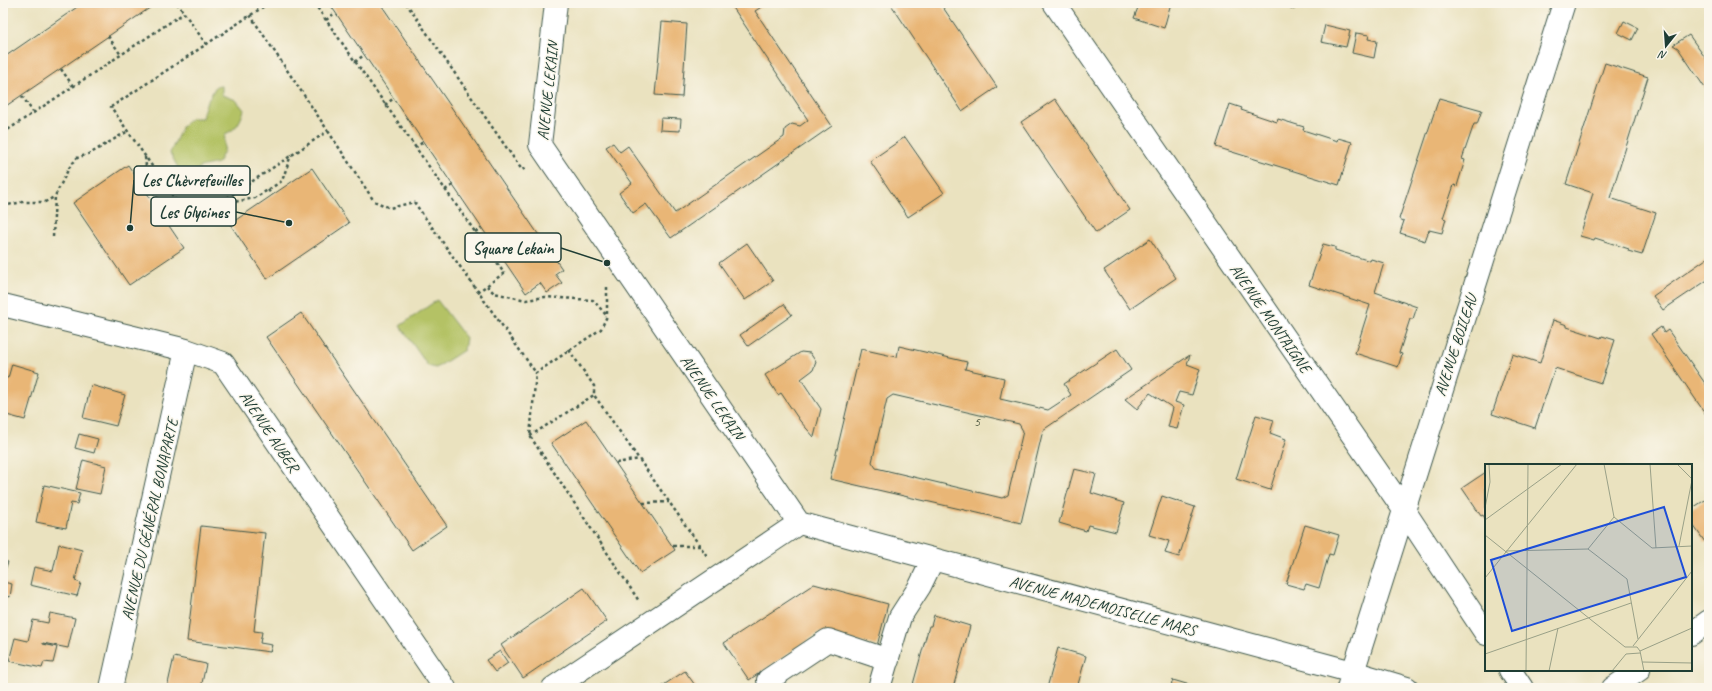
<svg xmlns="http://www.w3.org/2000/svg" width="1712" height="691" viewBox="0 0 1712 691" font-family="Caveat,sans-serif">
<style>
.green{fill:#b4c265;stroke:#6a804c}
.building{fill:#e9b676;fill-rule:evenodd}
.lines{fill:none;stroke-linecap:round;stroke-linejoin:round}
.minor-casing{stroke:#3d5649;stroke-width:24}
.path{stroke:#3d5649;stroke-width:2.5;stroke-dasharray:3 3;stroke-linecap:butt}
.minor{stroke:#fff;stroke-width:22}
.labels{text-anchor:middle;stroke-width:3;stroke-linejoin:round;paint-order:stroke}
.number-label{font-size:14px;fill:#525b44}
.street-label{font-size:16px;fill:#1f3d34;stroke:#fbf7ec}
.inset-road{fill:none;stroke:#99a087;stroke-width:1}
.view{fill:#1d4ed8;fill-opacity:0.15;stroke:#1d4ed8;stroke-width:2}
.inset-edge{fill:none;stroke:#1f3d34;stroke-width:2}
.leader{fill:none;stroke:#1f3d34;stroke-width:1.5}
.callout-dot{fill:#1f3d34;stroke:#fbf7ec;stroke-width:1.5}
.callout{fill:#fbf7ec;stroke:#1f3d34;stroke-width:1.5}
.callout-label{font-size:17px;text-anchor:middle;font-weight:bold;fill:#1f3d34}
</style>
<rect width="100%" height="100%" fill="#fbf7ec"/>
<filter id="ink" filterUnits="userSpaceOnUse"><feTurbulence type="fractalNoise" baseFrequency=".025" numOctaves="2"/><feDisplacementMap in="SourceGraphic" scale="8" xChannelSelector="R" yChannelSelector="G"/><feConvolveMatrix kernelMatrix="1 2 1 2 8 2 1 2 1" color-interpolation-filters="sRGB"/></filter>
<filter id="wash" filterUnits="userSpaceOnUse"><feTurbulence type="fractalNoise" baseFrequency=".012" numOctaves="4" result="noise"/><feDisplacementMap in="SourceGraphic" scale="16" xChannelSelector="R" yChannelSelector="G"/><feGaussianBlur stdDeviation="0.9" result="paint"/><feColorMatrix in="noise" values="0 0 0 0 0 0 0 0 0 0 0 0 0 0 0 0 0 1.4 0 .05"/><feComposite in="paint" operator="in"/></filter>
<g filter="url(#wash)">
<rect width="100%" height="100%" fill="#eae2bf"/>
<!-- green -->
<path class="green" d="M216,86H222V95L236,100L244,110C240,122 237,129 225,134L224,151L218,163L200,167L189,176L182,175L170,153L182,127L191,118H202L205,106Z
M437,300L466,338L464,350L436,368L428,366L400,326Z"/>
<g id="blocks">
<!-- building -->
<path class="building" d="M83,3H152L154,5L3,108V58Z
M329,3H380L562,269L555,274L562,283L547,293L540,283L526,293Z
M730,3H763V6L755,11L832,126L671,238L646,204L633,213L619,193L632,183L606,147L613,143L620,152L628,146L675,213L784,137L785,129L792,124L800,126L808,120Z
M781,3H804V4L781,5Z
M890,3H940L997,87L962,111Z
M1141,3H1171L1164,28L1134,18L1139,5H1141Z
M1282,3H1299L1294,10Z
M1624,21L1638,28L1632,40L1618,33Z
M662,22L687,24L682,97L655,95Z
M1325,25L1350,31L1346,47L1321,42Z
M1356,33L1369,35L1368,39L1377,41L1374,58L1352,53Z
M1689,35L1709,63V94L1678,48L1673,45Z
M1605,63L1648,77L1610,198L1656,213L1642,255L1628,251L1629,249L1595,238L1594,240L1580,236L1593,193L1566,184Z
M1439,98L1482,110L1477,124H1474L1462,159L1465,160L1457,186L1454,185L1443,218L1446,219L1442,233L1429,230L1425,241L1400,233L1404,221L1399,219Z
M1055,99L1130,210L1096,233L1021,122Z
M1230,104L1242,108L1241,110L1277,122L1278,119L1304,127L1303,130L1337,141L1338,138L1352,142L1339,185L1216,147Z
M661,118L681,119L680,131L660,130Z
M905,137L944,193L908,217L870,161Z
M128,165L184,248L129,285L73,203Z
M312,168L349,223L267,279L230,224Z
M1150,239L1176,278L1130,309L1104,270Z
M747,243L773,281L745,300L719,263Z
M1323,244L1335,247V250L1370,261L1371,259L1384,263L1375,292L1417,307L1413,319H1410L1399,353L1402,354L1398,367L1355,353L1370,305L1309,285Z
M1709,257V279L1663,310L1653,296Z
M784,304L792,315L748,346L740,335Z
M301,313L447,526L412,550L266,337Z
M1553,320L1567,325V327L1601,338L1602,336L1615,340L1601,383L1555,368L1535,428L1492,414L1512,354L1540,363Z
M1661,327L1664,333L1668,330L1709,389V419L1651,334Z
M899,346L967,362L965,369L1004,378L1000,399L1048,410L1071,395L1064,384L1117,349L1131,370L1043,430L1021,523L830,479L861,349L897,357ZM893,395L1019,424L1023,431L1008,495L1002,498L876,468L872,462L887,399Z
M801,352L810,353L816,362L813,370L801,379L821,409L814,437L800,421L781,393L778,395L765,375Z
M1190,355L1187,364L1200,369L1192,395L1179,392L1175,402L1184,405L1177,429L1168,427L1173,408L1150,393L1137,409L1125,399Z
M12,364L39,372L25,420L3,414V377L8,378Z
M91,385L125,395L116,426L83,418Z
M1256,415L1274,420L1270,433L1286,439L1270,490L1236,479Z
M586,420L675,550L640,573L551,443Z
M79,434L98,439L94,453L75,448Z
M83,460L106,466L100,494L76,489Z
M1074,469L1096,474L1091,493L1124,503L1116,532L1088,525L1086,531L1059,523Z
M1486,472V520L1483,515L1481,516L1462,488Z
M44,485L80,493L77,504L71,503L66,528L36,522Z
M1162,496L1195,507L1179,557L1165,553L1169,541L1149,535Z
M1705,500L1709,505V539L1705,542L1691,522V509Z
M1305,525L1339,535L1333,555L1329,554L1319,588L1306,584L1304,589L1286,584Z
M201,526L265,533L254,631L262,632L260,643L272,645L270,652L187,641Z
M59,544L82,550L75,581L81,583L77,596L30,585L34,567L53,571Z
M3,561L8,562L3,575Z
M3,582L12,584L10,597L7,596L3,605Z
M814,584L888,604L877,646L819,633L749,680L724,643Z
M584,588L607,621L523,678L501,645Z
M50,613L75,618L68,648L43,643V644L57,647L53,663L44,662L42,668L9,661L15,638L28,641L33,620L48,623Z
M934,615L970,626L953,688H912L929,626H931Z
M1058,648L1086,656L1077,688H1047Z
M500,651L508,663L495,672L486,660Z
M174,657L206,664L201,688H167Z
M685,671L697,688H659Z
M1173,680L1200,688H1170Z"/>
</g>
</g>
<g filter="url(#ink)">
<use href="#blocks" fill-opacity="0" stroke="#3d5649" stroke-width="1"/>
<g class="lines">
<defs>
<path id="minor" d="M556,3L540,145L799,523
M1054,3L1404,510L1486,634
M3,305L186,350L223,363L445,688
M799,523L1353,672L1407,688
M1691,634L1709,621
M1510,670L1522,688
M111,688L186,350
M553,688L799,523
M772,688L768,680L828,640L888,660
M879,688L900,617L920,586L933,559
M1348,688L1564,3
M1613,688L1639,670"/>
</defs>
<!-- minor casing -->
<use href="#minor" class="minor-casing"/>
<!-- path -->
<path class="path" d="M177,3L206,44
M314,3L504,273L478,292
M406,3L522,170L527,167
M250,15L328,131L191,222L111,107L269,3
M326,20L335,13
M108,36L121,55
M355,62L364,55
M61,69L73,86
M22,96L33,112
M385,105L394,98
M328,131L374,201L390,208L414,202L536,373
M3,133L184,13
M415,148L423,142
M145,157C147,178 149,187 161,204
M268,190L272,195
M445,190L453,185
M218,205L255,198L282,181L291,155
M3,206L22,202H45L54,197
M157,208L161,204L171,214L185,213
M475,232L482,228
M53,237L55,196L69,168L77,158L91,153L128,131
M487,286L494,293L526,300L545,297L593,300L607,316
M607,287V316L601,329L536,373L530,436L639,601
M569,350L594,386V395L707,556
M530,436L594,395
M616,463L639,459
M643,503L669,502
M673,546H700"/>
<!-- minor -->
<use href="#minor" class="minor"/>
</g>
</g>
<g class="labels">
<!-- number labels -->
<g class="number-label">
<text x="977" y="426">5</text>
</g>
<!-- street labels -->
<g class="street-label">
<text transform="translate(547 91) rotate(-84)" y="6">AVENUE LEKAIN</text>
<text transform="translate(1271 318) rotate(55)" y="6">AVENUE MONTAIGNE</text>
<text transform="translate(1455 345) rotate(-72)" y="6">AVENUE BOILEAU</text>
<text transform="translate(713 397) rotate(55)" y="6">AVENUE LEKAIN</text>
<text transform="translate(270 431) rotate(56)" y="6">AVENUE AUBER</text>
<text transform="translate(149 519) rotate(-77)" y="6">AVENUE DU GÉNÉRAL BONAPARTE</text>
<text transform="translate(1103 605) rotate(15)" y="6">AVENUE MADEMOISELLE MARS</text>
</g>
</g>
<!-- overview -->
<g transform="translate(1485 464)">
<rect width="207" height="207" fill="#eae2bf"/>
<path class="inset-road" d="M165,0L171,84M192,0L207,15M0,44L5,18L4,0M129,53L167,84L207,82M0,56L77,0M0,71L140,183M194,82L207,16M103,85L142,115L153,175M103,85L129,53L119,0M21,87L103,85M0,114L92,0M148,182L207,107M140,183H152L155,187M155,187L207,164M155,187L159,207M0,190L146,139M141,190L155,189M157,198L207,199M41,207L43,0M64,207L73,164M127,207L141,190"/>
<path class="view" d="M179,43L201,113L27,167L6,96Z"/>
<rect width="207" height="207" class="inset-edge"/>
</g>
<!-- callouts -->
<path class="leader" d="M130 228L134 180M289 223L236 212M607 263L561 248"/>
<g class="callout-dot">
<circle cx="130" cy="228" r="4"/>
<circle cx="289" cy="223" r="4"/>
<circle cx="607" cy="263" r="4"/>
</g>
<g class="callout">
<rect x="134" y="166" width="116" height="29" rx="4"/>
<rect x="151" y="197" width="85" height="29" rx="4"/>
<rect x="465" y="233" width="96" height="29" rx="4"/>
</g>
<g class="callout-label">
<text x="192" y="186">Les Chèvrefeuilles</text>
<text x="194" y="218">Les Glycines</text>
<text x="513" y="254">Square Lekain</text>
</g>
<!-- margin -->
<rect width="1712" height="691" fill="none" stroke="#fbf7ec" stroke-width="16"/>
<!-- north arrow -->
<g transform="translate(1666 46) rotate(197)" stroke="#fbf7ec" stroke-width="3" paint-order="stroke">
<path d="M0-3L7 15L0 10L-7 15Z" fill="#1f3d34"/>
<text y="-6" font-size="11" font-weight="bold" text-anchor="middle" fill="#1f3d34">N</text>
</g>
</svg>
